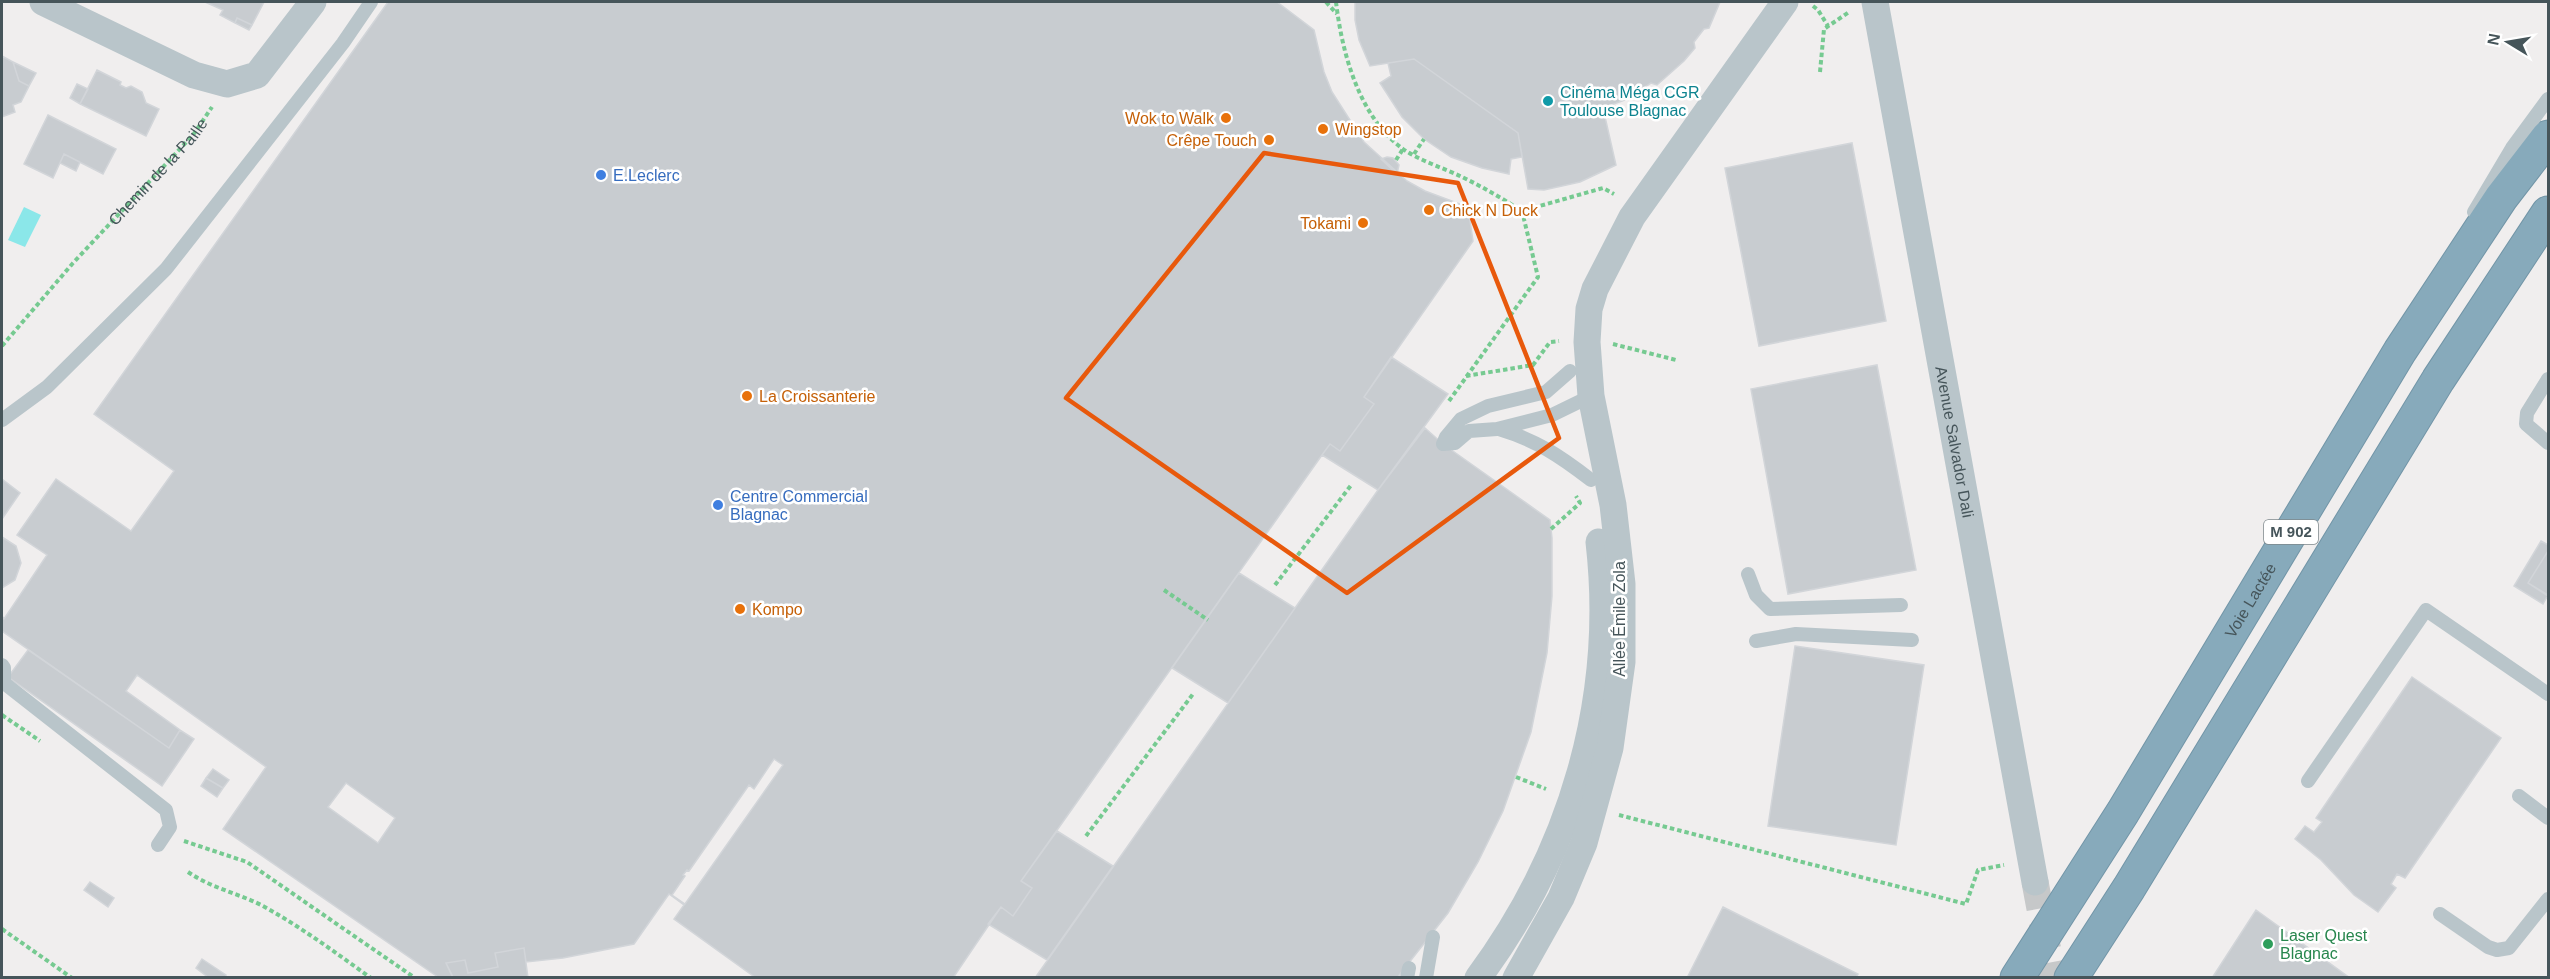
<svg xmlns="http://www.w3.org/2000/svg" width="2550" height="979" viewBox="0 0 2550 979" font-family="Arial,sans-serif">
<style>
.water{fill:#8be7e9}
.building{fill:#c8ccd0;stroke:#d2d5d9;stroke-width:1.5;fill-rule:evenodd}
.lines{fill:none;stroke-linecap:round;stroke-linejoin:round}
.street-tunnel{stroke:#c6c8c9;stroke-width:27;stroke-dasharray:27 14;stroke-linecap:butt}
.highway-casing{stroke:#7295a7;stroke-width:35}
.path{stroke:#76ca91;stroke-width:4;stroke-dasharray:4.5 3;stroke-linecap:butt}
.lane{stroke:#b9c5ca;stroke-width:14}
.street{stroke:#b9c5ca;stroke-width:27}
.highway{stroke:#87aabb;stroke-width:33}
.marked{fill:none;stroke:#e8590c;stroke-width:4.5;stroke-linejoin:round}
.culture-dot{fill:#0f9aa8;stroke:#fff;stroke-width:2}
.food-dot{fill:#e8710a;stroke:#fff;stroke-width:2}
.shop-dot{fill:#3f7fe0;stroke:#fff;stroke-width:2}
.leisure-dot{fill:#2e9e5b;stroke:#fff;stroke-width:2}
.labels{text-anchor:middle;stroke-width:5;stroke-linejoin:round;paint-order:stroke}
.shield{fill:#fff;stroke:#7e888c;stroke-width:1.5}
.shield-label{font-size:15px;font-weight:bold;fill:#46555a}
.culture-label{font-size:16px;fill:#0d838f;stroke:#fff;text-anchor:start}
.food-label{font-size:16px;fill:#c56008;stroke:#fff;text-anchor:start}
.street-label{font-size:16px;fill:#46555a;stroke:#fff}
.shop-label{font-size:16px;fill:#366cbe;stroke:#fff;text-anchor:start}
.leisure-label{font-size:16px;fill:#27864d;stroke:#fff;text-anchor:start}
</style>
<rect width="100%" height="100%" fill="#f0eeee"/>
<!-- water -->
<path class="water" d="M24,207L41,215L25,247L8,240Z"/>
<!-- building -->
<path class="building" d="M205,2H264L252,25L237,18L235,23L220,15L223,10Z
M388,2H1277L1314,30L1324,72L1332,92L1364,142L1407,181L1425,191L1468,207L1473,241L1364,397L1374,404L1340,451L1330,444L1322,455L1072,809L1021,881L1032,888L1013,916L1001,907L953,978H756L674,919L684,905L669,894L634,944L563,958L526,962L524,948L495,953L498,967L468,973L465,960L446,963L453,977H438L223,829L266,767L137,675L126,691L180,730L169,748L2,631V616L4,619L47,555L17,535L56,479L131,531L174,471L94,414ZM774,759L783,765L685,904L672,895L685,876L683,875L687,870L689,871L749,785L754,789ZM346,783L395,818L378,843L328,807Z
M1355,2H1720L1709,28L1704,29L1694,42L1695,48L1684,61L1657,85L1651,83L1640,90L1641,94L1603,108L1616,165L1580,182L1544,190L1528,189L1518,133L1414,59L1370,66L1359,40L1355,20Z
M237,18L252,25L249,30L235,23Z
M2,56L13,62L19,81L29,86L21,102L13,105L15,112L2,117Z
M1414,59L1518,133L1522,157L1511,159L1509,174L1482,168L1451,157L1424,139L1402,117L1380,83L1391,76L1388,63Z
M13,62L36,73L29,86L19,81Z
M97,70L121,82L120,85L126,88L131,86L142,92L146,103L159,109L146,136L80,104Z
M77,84L88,89L80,104L70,98Z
M48,115L116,149L103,174L64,154L53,178L24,164Z
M1852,143L1886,321L1759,346L1725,168Z
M64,154L80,162L76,171L60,163Z
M1387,157L1393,158L1399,165L1397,174L1381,159Z
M1391,357L1448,394L1378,490L1322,455L1330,444L1340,451L1374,404L1364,397Z
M1877,365L1916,570L1788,594L1751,389Z
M1425,428L1443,444L1550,520L1552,538V596L1547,653L1531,732L1503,811L1478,862L1448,913L1397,978H1035L1378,490Z
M2,479L20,493L2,519Z
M2,537L16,546L21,563L15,580L2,588Z
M2541,541L2548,545V551L2528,583L2548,595L2543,604L2514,586Z
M2548,551V596L2528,583Z
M1239,573L1295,608L1228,703L1172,668Z
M1795,646L1924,665L1896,845L1768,826Z
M28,650L169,748L180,730L194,739L162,786L8,677Z
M2412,677L2501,738L2405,878L2397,874L2391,884L2396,888L2378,912L2354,895L2321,860L2295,839L2305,826L2314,832L2322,822L2316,818Z
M213,769L229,780L223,788L206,778Z
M206,778L223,788L217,797L201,786Z
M1057,831L1113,866L1047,960L988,924L1001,907L1013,916L1032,888L1021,881Z
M90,882L114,898L108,907L84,890Z
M1723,907L1858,974L1856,978H1687Z
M2256,910L2350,978H2212Z
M524,948L528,978H453L446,963L465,960L468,973L498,967L495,953Z
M202,959L226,975L225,978H209L196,968Z"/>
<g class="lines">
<!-- street-tunnel -->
<path class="street-tunnel" d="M2035,882L2053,978"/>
<defs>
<g id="highway">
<path id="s3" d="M2017,978L2123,812L2400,351L2501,198L2548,137"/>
<path d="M2071,978L2129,888L2438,380L2548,213"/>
</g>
</defs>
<!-- highway casing -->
<use href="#highway" class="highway-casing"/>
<!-- path -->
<g class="path">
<path d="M1326,2L1337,14"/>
<path d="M1336,2C1342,53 1359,117 1403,149C1420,161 1444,168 1462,177C1483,187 1503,199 1522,211"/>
<path d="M1813,6L1818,10L1828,26"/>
<path d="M1820,72L1824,29L1849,12"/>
<path d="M1414,154L1424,139"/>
<path d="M1396,160L1403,149"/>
<path d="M1613,344L1676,360"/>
<path id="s1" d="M2,346L73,263L193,135L212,107"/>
<path d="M1466,376L1533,365L1550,342L1559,341"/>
<path d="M1449,401L1538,277L1522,211L1603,188L1614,194"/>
<path d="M1551,529L1580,503L1576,496"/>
<path d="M1275,585L1352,484"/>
<path d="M1164,590L1208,620"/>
<path d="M2,715L40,741"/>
<path d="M1516,777L1546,789"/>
<path d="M1619,815L1966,904L1978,870L2004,865"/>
<path d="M1086,836L1193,694"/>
<path d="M184,841L247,862L415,978"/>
<path d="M188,872C211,888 238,893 263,906C301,927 336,953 371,978"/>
<path d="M2,929L72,978"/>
</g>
<!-- lane -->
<path class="lane" d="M2474,212L2512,148L2548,99
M2548,379L2527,413L2526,424L2548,443
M2,420L47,387L166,269L343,43L371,2
M1499,429C1536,440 1560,456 1591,480
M1443,444L1455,443L1469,431L1497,429L1552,415L1591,396
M1443,444L1446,437L1461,419L1488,406L1546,392L1570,371
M1748,574L1756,595L1770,609L1901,605
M1756,641L1796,634L1912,640
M2,665L4,668V683L166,810L170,827L158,845
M2308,781L2426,610L2548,694
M2519,796L2548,818
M2440,914L2488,947L2497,950L2509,948L2548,899
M1407,978L1409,968
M1426,978L1433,937"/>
<!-- street -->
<g class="street">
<path d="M43,2L194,75L227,84L257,75L313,2"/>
<path id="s2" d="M1875,2L2035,882"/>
<path d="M1478,978C1572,851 1617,699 1599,542"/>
<path d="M1516,978L1561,898L1584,843L1610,748L1622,662V584L1613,505L1591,396L1587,342L1589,309L1595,289L1632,217L1785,2"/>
</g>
<!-- highway -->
<use href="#highway" class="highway"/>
</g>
<!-- marked area -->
<path class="marked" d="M1264,153L1458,183L1559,438L1347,593L1066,398Z"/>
<!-- markers -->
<circle class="culture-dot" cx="1548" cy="101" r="6"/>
<g class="food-dot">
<circle cx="1226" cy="118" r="6"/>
<circle cx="1323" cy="129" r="6"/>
<circle cx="1269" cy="140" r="6"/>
<circle cx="1429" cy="210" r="6"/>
<circle cx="1363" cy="223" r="6"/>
<circle cx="747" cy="396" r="6"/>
<circle cx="740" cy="609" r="6"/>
</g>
<g class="shop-dot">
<circle cx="601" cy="175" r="6"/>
<circle cx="718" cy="505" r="6"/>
</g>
<circle class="leisure-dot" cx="2268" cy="944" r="6"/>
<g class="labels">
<!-- shield labels -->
<rect class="shield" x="2264" y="520" width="54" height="24" rx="4.5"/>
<g class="shield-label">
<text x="2291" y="537">M 902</text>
</g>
<!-- culture labels -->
<g class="culture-label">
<text x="1560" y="98">Cinéma Méga CGR<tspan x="1560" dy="18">Toulouse Blagnac</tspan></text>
</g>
<!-- food labels -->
<g class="food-label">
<text x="1214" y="124" text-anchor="end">Wok to Walk</text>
<text x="1335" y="135">Wingstop</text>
<text x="1257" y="146" text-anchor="end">Crêpe Touch</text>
<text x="1441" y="216">Chick N Duck</text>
<text x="1351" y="229" text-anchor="end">Tokami</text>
<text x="759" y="402">La Croissanterie</text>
<text x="752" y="615">Kompo</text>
</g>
<!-- street labels -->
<g class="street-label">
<text dy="6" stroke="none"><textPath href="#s1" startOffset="234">Chemin de la Paille</textPath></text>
<text dy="6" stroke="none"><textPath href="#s2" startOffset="447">Avenue Salvador Dali</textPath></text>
<text dy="6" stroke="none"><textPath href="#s3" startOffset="444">Voie Lactée</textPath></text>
<text transform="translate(1619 619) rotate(-90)" y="6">Allée Émile Zola</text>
</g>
<!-- shop labels -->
<g class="shop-label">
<text x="613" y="181">E.Leclerc</text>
<text x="730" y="502">Centre Commercial<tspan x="730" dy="18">Blagnac</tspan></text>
</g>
<!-- leisure labels -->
<g class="leisure-label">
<text x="2280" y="941">Laser Quest<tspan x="2280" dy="18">Blagnac</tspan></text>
</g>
</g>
<!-- border -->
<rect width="2550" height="979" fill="none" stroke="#46555a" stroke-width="6"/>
<!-- north arrow -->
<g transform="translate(2508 42) rotate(281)" stroke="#ffffff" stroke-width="4.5" paint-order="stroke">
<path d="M0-4.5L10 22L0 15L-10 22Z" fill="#46555a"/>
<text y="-9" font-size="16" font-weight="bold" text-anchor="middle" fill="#46555a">N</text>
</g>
</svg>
